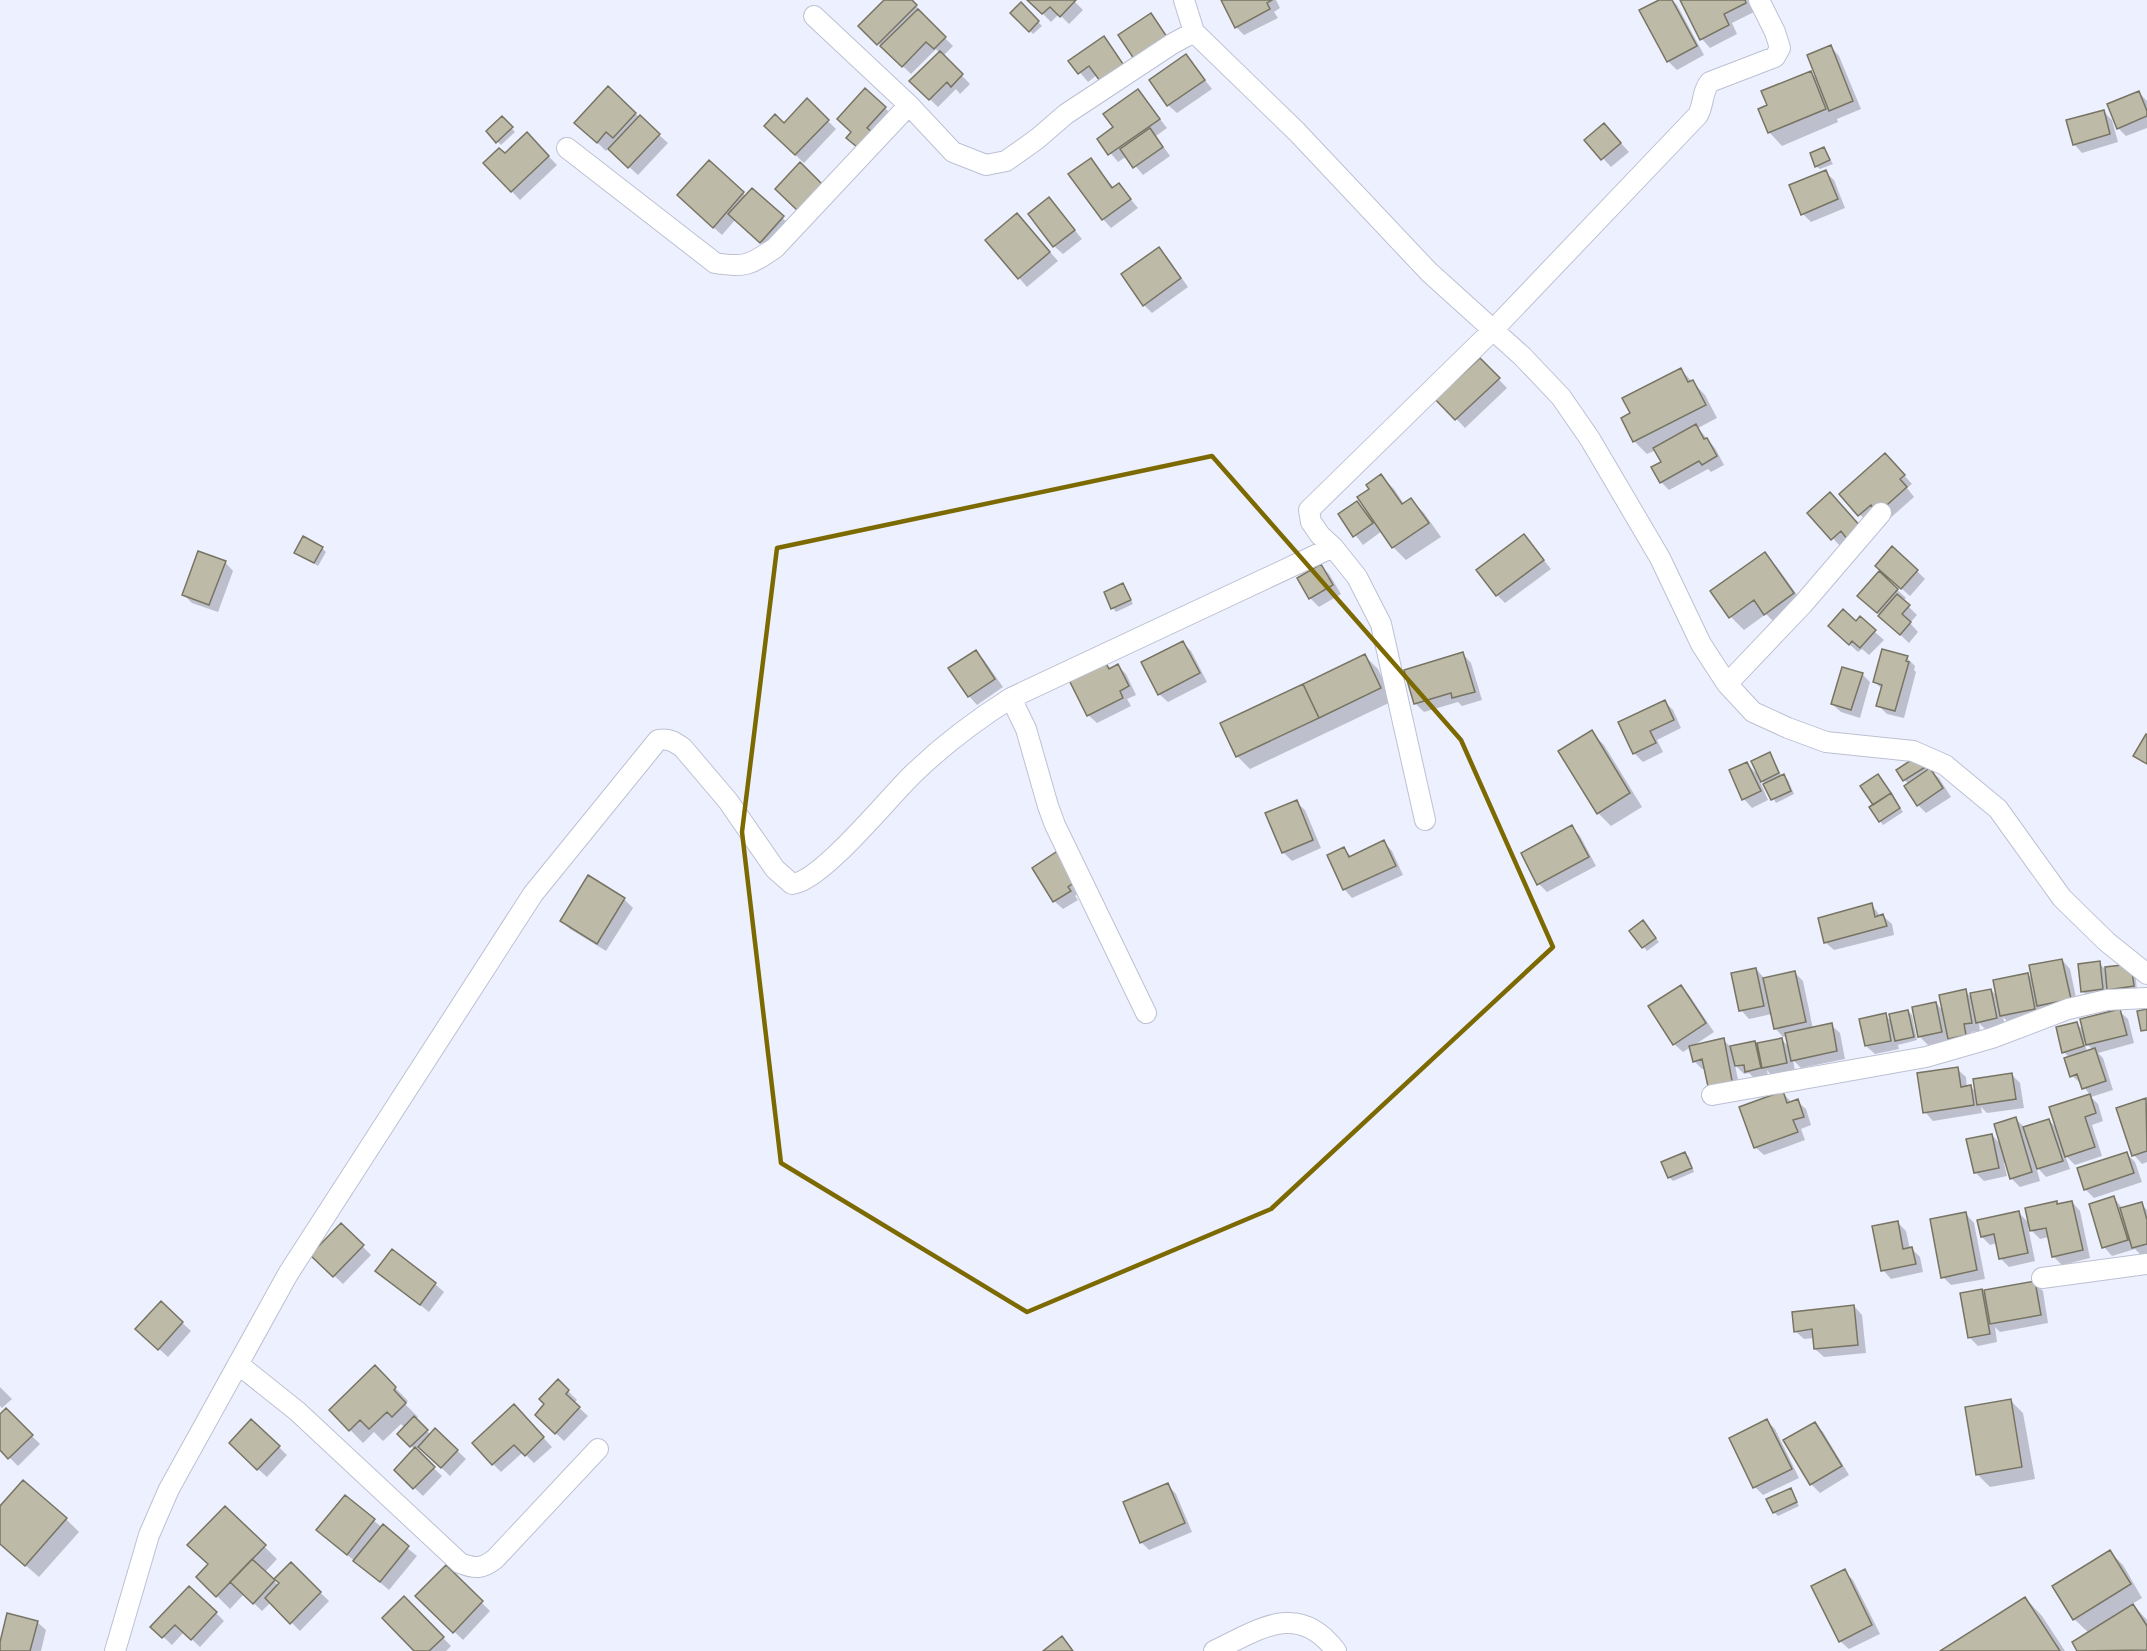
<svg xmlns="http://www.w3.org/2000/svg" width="2147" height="1651" viewBox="0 0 2147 1651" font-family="'Crimson Pro',serif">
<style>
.shadow{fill:#0003;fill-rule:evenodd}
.building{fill:#bdbaa8;stroke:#777463;stroke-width:1.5}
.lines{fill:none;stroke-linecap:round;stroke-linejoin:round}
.minor-casing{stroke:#bcc1d2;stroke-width:22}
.minor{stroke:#fff;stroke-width:20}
.marked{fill:none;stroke:#7c6a01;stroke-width:4.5;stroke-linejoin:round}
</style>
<rect width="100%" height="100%" fill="#edf0ff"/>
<!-- shadow -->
<path class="shadow" d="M886,0H910L924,14L923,16L953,46L943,56L970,84L960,94L956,89L938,107L911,81L939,53L936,49L911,74L860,26Z
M1029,0H1073L1083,10L1069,24L1059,14L1051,22Z
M1222,0H1276L1280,8L1274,12L1278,18L1244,35L1236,27Z
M1662,0H1672L1677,5L1704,55L1677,70L1668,61L1641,11Z
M1683,0H1748L1754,12L1732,23L1737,34L1710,48L1702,39Z
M1021,4L1042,26L1033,34L1012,13Z
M1103,38L1131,73L1097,75L1088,82L1071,62Z
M1831,47L1839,56L1861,109L1837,119L1838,122L1782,146L1769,132V106L1811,73L1818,80Z
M1186,56L1212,89L1177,113L1168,105Z
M608,89L668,143L638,175L608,148L606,151L585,131Z
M1138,91L1167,128L1156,136L1170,156L1143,175L1127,156L1118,162L1099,139L1115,128Z
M2139,93L2147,101V128L2126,136L2118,128Z
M807,100L836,129L804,163L774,135Z
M885,108L893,116L874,137L853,132Z
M2103,111L2112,120L2118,142L2082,153L2074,144Z
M502,118L515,132L501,145L488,131Z
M1612,133L1629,152L1611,167L1586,140Z
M527,134L557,165L520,200L485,163L505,155Z
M1824,149L1833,164L1820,169L1816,166Z
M1091,160L1114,188L1119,185L1138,208L1111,228L1103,219L1070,174Z
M709,162L746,196L752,190L791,226L769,250L736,219L722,235L687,204Z
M1825,172L1834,180L1845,208L1811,222L1803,214Z
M1049,199L1082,239L1063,254L1054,246Z
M1017,215L1058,261L1027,287L987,241Z
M1159,249L1167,257L1188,287L1152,313L1144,305Z
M1480,360L1507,388L1465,428L1434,395L1452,386Z
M1681,370L1705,395L1717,418L1698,428L1715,448L1724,465L1711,472L1708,469L1669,490L1661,482L1663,463L1656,450L1647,454L1634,441L1632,414Z
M1893,463L1912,484L1907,488L1914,497L1887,521L1879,513L1868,523L1841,494Z
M1381,476L1394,489L1404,504L1411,500L1424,513L1441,537L1406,560L1393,547L1382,531L1363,545L1340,515L1357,503L1370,516L1371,514V490Z
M1809,513L1868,536L1841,547Z
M1524,536L1551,569L1505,603L1497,595Z
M322,548L326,552L318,566L296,552Z
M1764,554L1777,567L1806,607L1779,627L1766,614L1744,630L1731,617Z
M225,562L233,571L218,612L192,603L183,594Z
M1321,566L1329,574L1341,594L1319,607L1310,598Z
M1917,571L1925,579L1910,596L1885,574Z
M1879,573L1906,598L1903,601L1917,615L1910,623L1918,632L1909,643L1868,604Z
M1123,585L1133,604L1116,612L1113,608Z
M1860,619L1884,640L1869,655L1862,649L1858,652L1838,634L1856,623Z
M1183,643L1191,651L1207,682L1168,702L1159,694Z
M976,652L984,660L1003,687L977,705L969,696Z
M1463,654L1471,663L1482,700L1462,706L1458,702L1424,712L1415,703Z
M1365,656L1378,669L1393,701L1250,769L1237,756Z
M1907,658L1915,666L1914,670L1916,672L1904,718L1887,714L1878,705L1882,689L1875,682Z
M1104,662L1112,669L1118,666L1126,674L1136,695L1127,699L1131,706L1097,723L1088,715Z
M1862,674L1870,682L1860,718L1841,712L1832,704Z
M1665,702L1673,710L1681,728L1657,740L1663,752L1643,762L1634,753Z
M1591,732L1604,745L1642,807L1611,826L1598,813Z
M1769,754L1773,758L1782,777L1784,776L1788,780L1794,794L1776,803L1766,785L1758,777L1768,800L1752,808L1744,799L1747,764L1759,776Z
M1923,760L1929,770L1939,778L1951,797L1926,813L1918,805L1908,784L1898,771Z
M1882,780L1903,812L1883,825L1880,821L1875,806Z
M1296,802L1305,810L1321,848L1292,861L1283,852Z
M1572,827L1580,836L1596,866L1547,892L1539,884Z
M1384,842L1392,851L1403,875L1352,898L1344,889V849L1352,857Z
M1059,852L1085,889L1075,896L1078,900L1063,909L1054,901Z
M589,877L624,899L633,908L606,951L570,929L562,921Z
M1872,905L1881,917L1883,916L1892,924L1894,935L1834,950L1825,942Z
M1646,926L1659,942L1647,951L1631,931Z
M2062,960L2070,969L2078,1007L2047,1014L2041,1008L2043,1017L2010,1024L2003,1017L2005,1026L1986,1030L1979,1023L1980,1031L1971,1032L1974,1044L1957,1047L1950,1040L1928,1045L1919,1036L1936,1003L1943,1011L1965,991L1972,998L1991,990L1998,997L2028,975L2034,980Z
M2099,963L2105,969L2135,970L2137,990L2091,999L2082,991Z
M1756,969L1764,978L1795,973L1803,981L1813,1029L1831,1025L1840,1033L1845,1059L1801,1068L1793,1060L1795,1071L1772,1076L1767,1070L1768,1076L1755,1079L1749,1073L1744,1074L1735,1065L1741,1094L1706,1069H1702L1694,1061L1691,1047L1683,1052L1674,1044L1681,987L1689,995L1714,1032L1693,1046L1723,1040L1731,1047L1754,1042L1760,1048L1781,1039L1789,1047L1787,1036L1783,1037L1775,1028L1772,1014L1749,1019L1741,1010Z
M1908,1011L1912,1015L1917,1040L1898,1045L1899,1049L1875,1054L1866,1046L1885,1015L1892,1022Z
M2119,1011L2128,1019L2134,1043L2098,1053L2103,1058L2113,1090L2091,1097L2098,1104L2103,1121L2092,1125L2102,1156L2075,1165L2065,1155L2070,1169L2046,1177L2036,1166L2040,1181L2020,1187L2011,1178L2006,1163H2004L2007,1176L1984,1181L1975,1172L1992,1135L2001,1145L2016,1119L2025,1128L2049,1120L2058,1130L2090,1095L2082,1084L2072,1076L2070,1058L2064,1052L2077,1024L2084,1031ZM2084,1041L2093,1050L2087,1052Z
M1957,1069L1966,1077L1967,1088L1971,1087L1977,1093L2012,1075L2020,1083L2024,1108L1987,1113L1981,1107L1982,1113L1933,1121L1925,1112Z
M1783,1093L1792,1103L1797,1101L1806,1109L1811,1125L1801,1129L1805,1140L1764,1155L1755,1147Z
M2145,1100L2147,1102V1162L2142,1164L2134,1155Z
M1685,1154L1689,1157L1694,1172L1673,1181L1669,1177Z
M2127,1154L2135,1162L2142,1182L2094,1198L2085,1189Z
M2114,1198L2123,1209L2141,1204L2147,1210V1254L2142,1256L2135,1249L2112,1256L2104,1247Z
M2072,1202L2080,1211L2090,1258L2062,1265L2053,1256L2049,1237L2040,1239L2028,1227L2035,1261L2009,1267L2001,1259L1997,1243L1990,1245L1982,1237L2018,1212L2030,1224L2056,1203L2059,1205Z
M1966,1214L1974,1223L1985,1279L1951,1285L1943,1277Z
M1898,1223L1906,1231L1910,1249H1912L1920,1257L1923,1272L1891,1279L1883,1270Z
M341,1225L371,1255L343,1284L312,1255Z
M377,1271L435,1284L444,1292L429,1312Z
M2034,1282L2043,1291L2048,1323L2000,1332L1995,1327L1997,1342L1978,1346L1970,1338L1962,1295L1981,1291L1986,1296Z
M161,1303L191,1331L168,1357L146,1337Z
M1854,1306L1862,1315L1866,1353L1824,1357L1815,1349V1338L1804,1339L1795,1331Z
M375,1367L408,1401L405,1404L418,1417L415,1420L431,1435L435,1430L466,1459L450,1476L419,1446L415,1450L442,1476L423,1496L396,1470L415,1450L399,1434L405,1428L401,1424L383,1441L374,1432L363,1443L331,1410Z
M558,1381L577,1400L574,1403L588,1416L564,1441L537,1415L546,1405Z
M0,1387L12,1399L2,1408L0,1406Z
M2010,1400L2023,1413L2035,1479L1990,1487L1977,1474Z
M6,1410L40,1444L18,1466L0,1448V1414Z
M522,1415L552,1447L534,1463L523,1452L501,1472L493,1464Z
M252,1421L287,1455L267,1477L239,1452Z
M1767,1421L1775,1429L1799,1478L1763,1495L1755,1487Z
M1815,1424L1823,1432L1849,1475L1820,1493L1811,1484Z
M1168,1485L1176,1494L1192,1532L1149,1550L1141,1542Z
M1790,1490L1799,1506L1778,1516L1774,1512Z
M345,1497L417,1556L389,1590L327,1538Z
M0,1508L66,1519L79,1532L39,1577L0,1543Z
M225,1508L277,1559L265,1572L279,1586L291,1564L329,1601L300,1631L271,1602L262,1611L244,1594L230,1609L198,1577L210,1565Z
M2110,1552L2123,1565L2142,1598L2132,1604L2147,1620V1651H2079L2074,1643L2089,1633L2074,1619Z
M446,1567L490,1611L463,1640L417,1596Z
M1844,1571L1853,1580L1880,1634L1849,1649L1840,1641Z
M404,1598L451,1646L446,1651H416Z
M2025,1598L2042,1616L2065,1651H1943Z
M216,1613L224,1621L200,1647L184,1632L172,1645L153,1627Z
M37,1622L46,1630L41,1651H0V1648Z"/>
<!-- building -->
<path class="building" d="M884,0H912L917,5L877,45L858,26Z
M1027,0H1076L1060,17L1050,7L1042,14Z
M1221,0H1272L1267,3L1270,9L1235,28Z
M1659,0H1672L1697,46L1667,62L1639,10Z
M1680,0H1745L1746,3L1724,14L1729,25L1700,40Z
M1021,2L1039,21L1029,32L1010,13Z
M918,9L946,37L934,49L926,42L902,67L880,46Z
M1151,13L1167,37L1134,59L1118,35Z
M1104,36L1123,64L1100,81L1089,66L1078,74L1068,61Z
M1831,45L1853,101L1829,111L1807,55Z
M940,51L963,74L951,87L947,82L929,100L909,81Z
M1186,54L1205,80L1167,106L1149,80Z
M1811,71L1826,109L1768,133L1758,109L1767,105L1761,91Z
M608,86L636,113L613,138L606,132L597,143L574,123Z
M865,88L886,107L867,128L871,131L857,147L846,138L851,132L837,119Z
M1138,89L1160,119L1108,155L1097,139L1113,127L1103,114Z
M2139,91L2147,111V116L2117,129L2107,104Z
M807,98L829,120L795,155L764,126L775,114L784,123Z
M2104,110L2110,134L2073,145L2066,120Z
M640,115L660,134L628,168L608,149Z
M502,116L513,127L496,143L486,131Z
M1604,123L1621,143L1601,160L1584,140Z
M1150,128L1163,147L1133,168L1120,149Z
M527,132L549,156L511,192L483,163L499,148L505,153Z
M1824,147L1830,160L1815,167L1810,153Z
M1091,158L1112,188L1119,183L1131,199L1102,220L1068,174Z
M709,160L744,192L713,228L677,195Z
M800,162L823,185L798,211L775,189Z
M1826,170L1838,199L1801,215L1789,185Z
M752,188L784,216L760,243L728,214Z
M1049,197L1075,230L1053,247L1028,214Z
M1017,213L1050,252L1018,279L985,240Z
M1159,247L1181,278L1143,306L1121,274Z
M1480,358L1500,378L1455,420L1431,395L1448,379L1452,384Z
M1681,368L1688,382L1693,380L1706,405L1633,442L1621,418L1630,413L1622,398Z
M1696,424L1704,439L1707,438L1717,456L1702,465L1699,461L1660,483L1651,467L1661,462L1653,448Z
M1885,453L1905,475L1900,479L1907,487L1878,513L1871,505L1858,516L1839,494Z
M1381,474L1402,504L1411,498L1429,523L1392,548L1357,497L1369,489L1366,485Z
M1830,492L1861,527L1847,539L1841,531L1831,540L1807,513Z
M1357,501L1373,523L1353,537L1338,514Z
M1524,534L1544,560L1496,596L1476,570Z
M303,536L323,547L314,563L294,553Z
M1892,546L1918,570L1901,589L1875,566Z
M198,551L226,561L209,605L182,595Z
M1765,552L1794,593L1764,615L1754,600L1729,618L1710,591Z
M1321,564L1333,585L1309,599L1297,578Z
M1879,571L1898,589L1877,613L1857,596Z
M1123,583L1131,600L1111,609L1104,592Z
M1897,594L1910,605L1902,614L1911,622L1900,635L1878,616Z
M1843,609L1856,621L1860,616L1876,630L1860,648L1852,641L1849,645L1828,626Z
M1183,641L1200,673L1158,695L1141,662Z
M1882,649L1908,656L1906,661L1909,662L1895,711L1876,706L1882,685L1873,682Z
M976,650L995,679L968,697L948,668Z
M1463,652L1475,692L1452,698L1451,693L1414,704L1404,670Z
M1365,654L1381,688L1319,718L1303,684Z
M1104,660L1109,669L1118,664L1129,686L1120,691L1123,698L1087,716L1068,678Z
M1842,667L1863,673L1851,710L1831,704Z
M1303,684L1319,718L1236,757L1220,723Z
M1665,700L1674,720L1650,731L1656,743L1633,754L1618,722Z
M1592,730L1630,793L1597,814L1558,751Z
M2146,734L2147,735V764L2133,756Z
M1770,752L1779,773L1761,782L1751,761Z
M1919,755L1927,766L1903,781L1896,770Z
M1747,762L1761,791L1742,800L1729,770Z
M1930,768L1943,788L1917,806L1904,786Z
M1784,774L1791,791L1771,800L1763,784Z
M1878,774L1891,793L1873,805L1860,786Z
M1891,793L1900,808L1879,822L1869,807Z
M1297,800L1313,840L1282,853L1265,813Z
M1572,825L1589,857L1537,885L1521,853Z
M1384,840L1396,866L1343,890L1327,855L1344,847L1349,857Z
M1059,850L1078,880L1068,887L1071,891L1053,902L1032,868Z
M588,875L625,898L597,944L560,921Z
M1872,903L1875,917L1883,914L1887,926L1824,943L1818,918Z
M1643,920L1656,938L1642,948L1629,931Z
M2062,959L2071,999L2037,1006L2029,965Z
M2100,961L2103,989L2081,992L2078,964Z
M2131,964L2134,986L2107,990L2105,967Z
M1756,968L1764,1006L1739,1011L1731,973Z
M1795,971L1806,1022L1774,1029L1763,978Z
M2028,973L2035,1009L2000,1016L1993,980Z
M1681,985L1706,1023L1673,1045L1648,1006Z
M1966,989L1972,1023L1964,1024L1966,1035L1948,1039L1939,995Z
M1991,989L1997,1018L1976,1023L1970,993Z
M1936,1002L1942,1032L1918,1037L1912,1007Z
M2120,1009L2127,1035L2086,1045L2080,1019Z
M2147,1009V1030L2141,1031L2137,1011Z
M1908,1010L1914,1037L1895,1041L1889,1014Z
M1886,1013L1891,1041L1865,1046L1859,1019Z
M2077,1022L2084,1046L2062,1053L2056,1027Z
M1832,1023L1837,1051L1791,1061L1785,1033Z
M1724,1038L1733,1086L1709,1091L1702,1059L1693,1062L1689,1046Z
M1782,1038L1787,1063L1762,1068L1757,1043Z
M1755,1041L1761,1068L1745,1072L1744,1065L1735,1066L1730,1046Z
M2095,1048L2106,1081L2082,1089L2077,1074L2070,1077L2064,1058Z
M1958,1067L1961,1087L1971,1085L1974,1105L1923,1113L1917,1073Z
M2012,1073L2016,1099L1977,1105L1973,1079Z
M1783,1091L1787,1103L1798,1099L1804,1117L1793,1120L1798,1132L1754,1148L1739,1107Z
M2090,1094L2096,1113L2085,1117L2095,1147L2065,1157L2049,1107Z
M2146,1098L2147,1151L2132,1156L2116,1108Z
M2016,1117L2032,1172L2010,1179L1994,1124Z
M2049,1119L2063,1161L2037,1169L2023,1127Z
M1992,1134L1999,1168L1974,1173L1966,1139Z
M1685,1152L1692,1168L1668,1178L1661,1162Z
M2127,1152L2134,1173L2084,1190L2077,1168Z
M2114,1196L2128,1240L2102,1248L2089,1204Z
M2057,1201V1204L2072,1201L2083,1250L2052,1257L2046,1228L2030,1231L2025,1208Z
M2142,1202L2147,1220V1244L2132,1248L2120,1208Z
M2019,1211L2028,1253L1999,1259L1994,1234L1981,1237L1977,1220Z
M1966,1212L1977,1270L1941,1278L1930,1219Z
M1898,1221L1903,1249L1912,1247L1916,1264L1881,1271L1872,1226Z
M341,1223L364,1245L333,1277L310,1255Z
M392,1249L436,1283L420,1305L375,1271Z
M2035,1281L2041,1315L1990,1324L1984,1290Z
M1982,1289L1990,1334L1968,1338L1960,1293Z
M161,1301L183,1322L158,1350L135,1329Z
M1854,1305L1858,1345L1814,1349L1812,1329L1794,1332L1792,1312Z
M375,1365L396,1387L394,1390L406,1403L392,1417L387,1412L369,1429L360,1420L349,1431L329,1410Z
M558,1379L569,1390L566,1394L580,1407L555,1434L535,1415L544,1404L539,1399Z
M2011,1399L2022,1467L1976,1475L1965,1407Z
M514,1404L544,1437L525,1456L514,1445L492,1465L472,1443Z
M6,1408L33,1435L8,1459L0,1450V1414Z
M414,1416L428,1430L410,1447L397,1434Z
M251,1419L280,1446L257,1470L229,1443Z
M1767,1419L1792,1469L1753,1488L1729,1438Z
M1815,1422L1842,1466L1810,1485L1783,1440Z
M435,1428L458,1450L441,1468L418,1447Z
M415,1447L435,1467L413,1489L394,1470Z
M23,1480L67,1518L25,1566L0,1544V1506Z
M1168,1483L1185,1523L1140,1543L1123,1502Z
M1791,1488L1797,1502L1773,1513L1766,1499Z
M345,1495L375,1519L347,1555L316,1530Z
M225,1506L266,1545L216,1597L196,1577L208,1564L187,1545Z
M383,1524L409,1546L380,1582L353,1561Z
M2110,1550L2131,1584L2073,1620L2052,1586Z
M252,1559L275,1580L253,1604L230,1582Z
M291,1562L321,1592L290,1624L265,1598L279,1583L274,1579Z
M446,1565L483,1601L453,1633L415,1596Z
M1845,1569L1872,1625L1839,1642L1811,1586Z
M189,1586L217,1612L191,1640L175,1625L162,1638L150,1627Z
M404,1596L444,1637L429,1651H414L382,1618Z
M2025,1597L2060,1651H1940Z
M2133,1604L2147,1626V1650L2077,1651L2072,1642Z
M7,1613L38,1621L30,1651H0V1642Z
M1062,1636L1073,1651H1043Z"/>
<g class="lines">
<defs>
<path id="minor" d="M1184,0L1194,32
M814,16L909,105L953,152L986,165L1006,161L1037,139L1066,114L1172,44L1194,32L1297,132L1429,272L1522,356L1561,397L1590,439L1660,558L1701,644L1727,684L1753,712L1788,728L1826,742L1913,751L1945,765L1998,809L2062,898L2107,942L2147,974
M567,148L715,263C745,268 750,265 775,248L909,105
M1727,684L1803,604L1881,513
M1011,698L1026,729L1048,806L1055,825L1146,1013
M1425,820L1381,624L1357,577L1333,547L1320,535L1311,522L1309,510L1493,330L1698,115C1704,104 1702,91 1710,82L1775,57L1780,48L1775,32L1759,0
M1712,1095L1926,1057L1992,1038L2068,1009L2107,1000L2147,998
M2042,1278L2147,1264
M238,1364L297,1411L460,1563C475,1569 482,1569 495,1559L598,1449
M115,1651L149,1535L169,1489L288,1274L533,894L658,740C669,738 675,742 683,748L728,801L775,869L792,884C821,882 889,797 913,774C943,745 976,720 1011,698L1333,547
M1214,1651C1258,1630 1298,1600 1336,1651"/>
</defs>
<!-- minor casing -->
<use href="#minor" class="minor-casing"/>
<!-- minor -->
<use href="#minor" class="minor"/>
</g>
<!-- marked area -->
<path class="marked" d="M1212,456L1461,740L1553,947L1271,1209L1027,1312L781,1163L742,832L777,548Z"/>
</svg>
